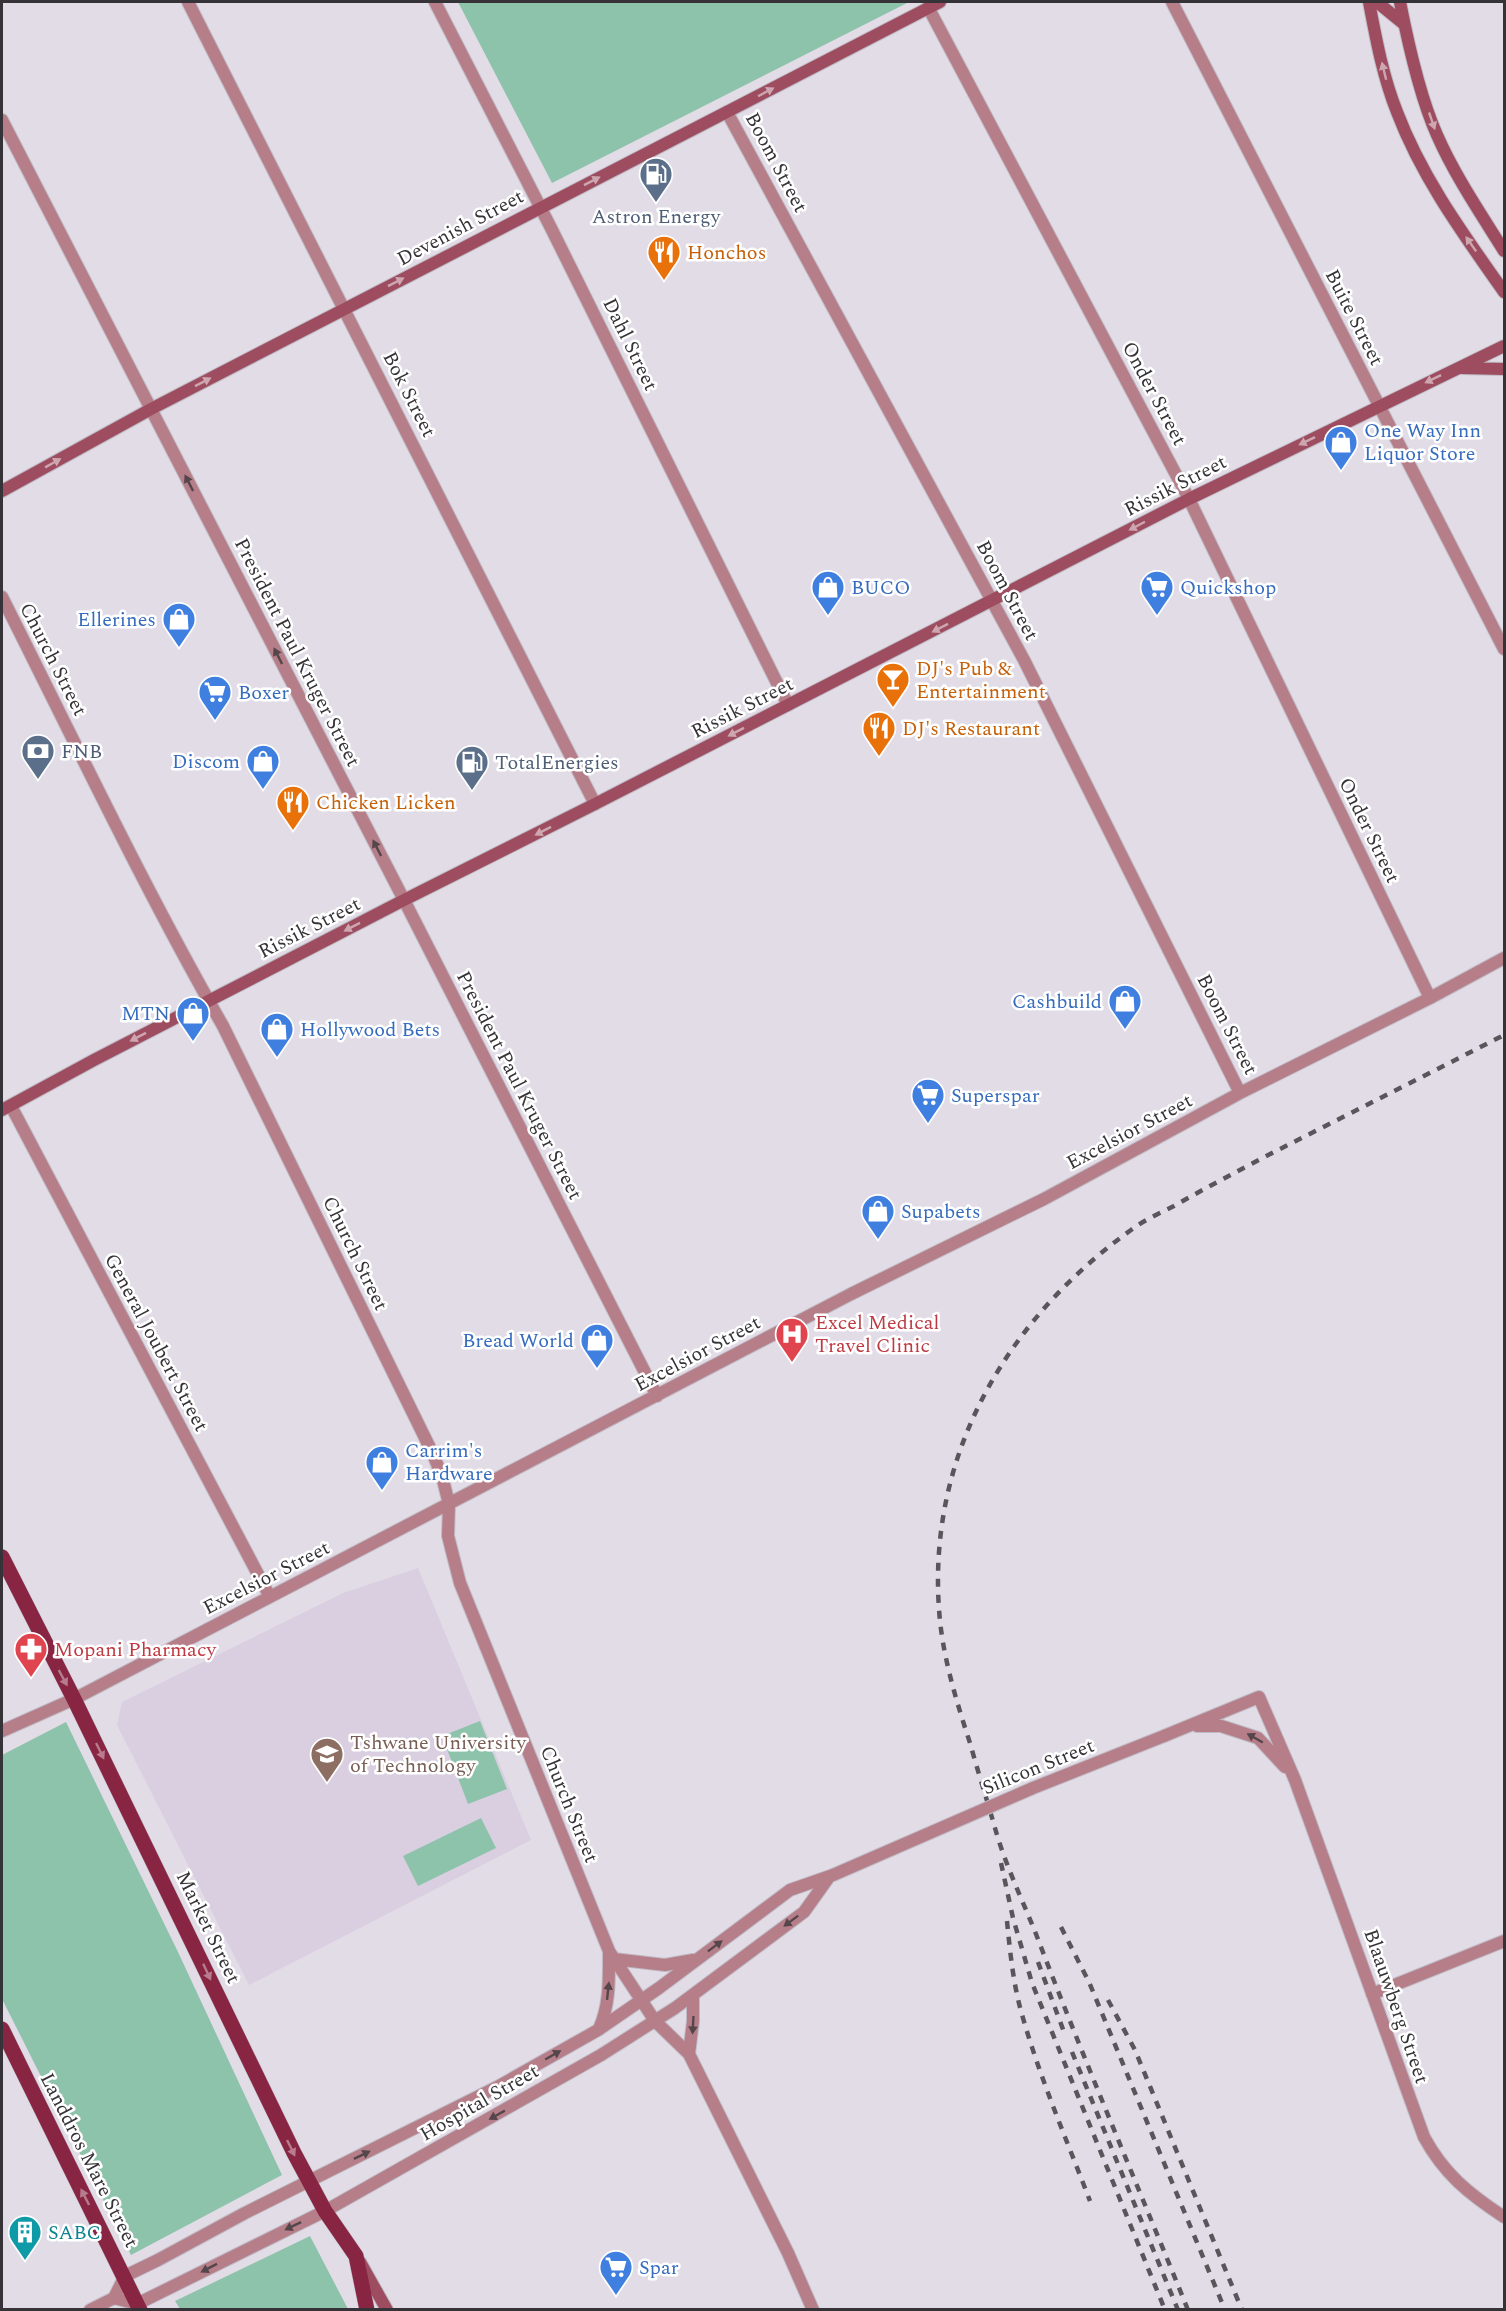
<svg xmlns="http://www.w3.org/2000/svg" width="1506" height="2311" viewBox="0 0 1506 2311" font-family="Spectral,serif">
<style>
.built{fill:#d9cfe0}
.green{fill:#8ec3ab}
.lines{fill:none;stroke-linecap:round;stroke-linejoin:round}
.minor-casing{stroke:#bfbac4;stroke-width:14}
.secondary-casing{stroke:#bfbac4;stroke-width:14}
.primary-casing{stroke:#bfbac4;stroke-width:16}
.minor{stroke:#b67e88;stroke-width:12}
.secondary{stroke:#9d4d5f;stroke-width:12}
.primary{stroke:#882543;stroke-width:15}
.rail{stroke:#58555b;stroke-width:4.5;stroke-dasharray:8 8;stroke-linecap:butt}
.minor-bridge-casing{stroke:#bfbac4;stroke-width:14;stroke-linecap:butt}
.minor-bridge{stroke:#b67e88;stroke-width:12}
.oneway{fill:#cea6af}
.oneway2{fill:#55464b}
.oneway3{fill:#b87c8e}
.labels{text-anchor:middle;stroke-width:5;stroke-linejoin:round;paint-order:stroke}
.street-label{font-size:20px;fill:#353337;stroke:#fff}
.service-label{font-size:20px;fill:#4e5e75;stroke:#fff;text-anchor:start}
.food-label{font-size:20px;fill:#c56008;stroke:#fff;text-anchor:start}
.shop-label{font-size:20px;fill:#366cbe;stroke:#fff;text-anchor:start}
.health-label{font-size:20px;fill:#be3a42;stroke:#fff;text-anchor:start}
.education-label{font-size:20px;fill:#785e54;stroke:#fff;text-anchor:start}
.culture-label{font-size:20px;fill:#0d838f;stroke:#fff;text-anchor:start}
</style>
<rect width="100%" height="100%" fill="#e2dce7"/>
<!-- built -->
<path class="built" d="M418,1568L531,1840L249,1985L117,1725L122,1702L343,1593Z"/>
<!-- green -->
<path class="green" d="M458,2H909L552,183Z
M480,1721L507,1789L468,1804L442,1736Z
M66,1722L178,1952L282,2175L131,2255L2,1999V1755Z
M481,1818L496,1848L418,1886L403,1856Z
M310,2236L348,2309H180L175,2301Z"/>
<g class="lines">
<defs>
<path id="minor" d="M188,2L595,804
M435,2L551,228L788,705
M1172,2L1504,649
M928,7L1189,499L1430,998
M727,112L1024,660L1240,1093
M2,120L404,900L657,1396
M2,597C74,740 143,886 223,1026L432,1452L442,1476L449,1504L448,1536L460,1583L609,1951L655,2021L689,2054L788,2253L813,2310
M11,1106L270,1597
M1197,1726H1221L1258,1738L1285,1767
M2,1731L74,1699L851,1294L1044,1199L1240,1093L1430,998L1504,958
M1164,1736L1259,1697L1295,1780L1424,2137C1444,2174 1469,2194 1504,2217
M614,1959L665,1965L693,1960
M1372,1994L1504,1941
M599,2029C610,2005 609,1979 609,1952
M689,2054L693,2021V1995
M114,2298L137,2304L325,2211L601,2055L675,2008L804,1912L829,1877
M90,2310L114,2298L125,2276L158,2260L245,2213L499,2086L598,2030L659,1988L790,1890L833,1875"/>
<path id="secondary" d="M1369,2C1376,39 1383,77 1397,112C1422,178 1464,235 1504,292
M1377,2L1404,24
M1400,2C1408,43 1420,97 1437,135C1455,176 1481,214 1504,251
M1461,368L1504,369
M2,491L151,409L940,2
M2,1110L94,1060L404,900L595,804L1189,499L1504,346
M360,2262L387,2310"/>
<path id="primary" d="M2,1557L74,1699L294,2153L325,2211L356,2256L367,2310
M2,2029L140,2310"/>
</defs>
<!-- minor casing -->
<use href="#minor" class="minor-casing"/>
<!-- secondary casing -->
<use href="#secondary" class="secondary-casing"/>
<!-- primary casing -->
<use href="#primary" class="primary-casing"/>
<!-- minor -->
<use href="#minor" class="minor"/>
<!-- secondary -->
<use href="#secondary" class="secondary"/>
<!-- primary -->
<use href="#primary" class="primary"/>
<!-- rail -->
<path class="rail" d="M1001,1863L1013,1918L1032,1983L1165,2310
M1007,1921C1010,1951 1013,1982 1021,2011C1039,2076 1066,2138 1090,2201
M1061,1927L1089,1982L1225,2310
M1038,1962L1064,2032
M1108,2000L1135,2050L1242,2310
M1072,2052L1178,2310
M1188,2310C1137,2184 1084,2060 1036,1934C1022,1899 1005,1864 995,1828C987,1800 978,1772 970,1743C956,1700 942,1655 939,1609C928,1454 1007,1319 1131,1230C1144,1220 1160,1213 1174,1206C1207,1187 1240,1170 1274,1152C1351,1113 1428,1074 1504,1035"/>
<defs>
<path id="minor-bridge" d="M833,1875L1033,1788L1164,1736"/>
</defs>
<!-- minor-bridge casing -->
<use href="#minor-bridge" class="minor-bridge-casing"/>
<!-- minor-bridge -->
<use href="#minor-bridge" class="minor-bridge"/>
</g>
<!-- one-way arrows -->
<defs><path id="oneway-solid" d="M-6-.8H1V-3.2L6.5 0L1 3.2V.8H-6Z" transform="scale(1.5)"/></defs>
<g class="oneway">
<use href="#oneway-solid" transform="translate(1384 71) rotate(-104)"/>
<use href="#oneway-solid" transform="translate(766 92) rotate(-28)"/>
<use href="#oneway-solid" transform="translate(1432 121) rotate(71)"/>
<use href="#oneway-solid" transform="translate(592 181) rotate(-27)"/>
<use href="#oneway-solid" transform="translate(1471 244) rotate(-125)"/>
<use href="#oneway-solid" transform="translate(396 282) rotate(-27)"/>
<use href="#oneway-solid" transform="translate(1433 379) rotate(154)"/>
<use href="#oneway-solid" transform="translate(203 382) rotate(-27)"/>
<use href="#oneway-solid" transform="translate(1307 441) rotate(154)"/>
<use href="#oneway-solid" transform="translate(53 463) rotate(-29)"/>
<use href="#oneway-solid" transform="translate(1137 526) rotate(152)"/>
<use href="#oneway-solid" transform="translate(940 628) rotate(153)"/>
<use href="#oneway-solid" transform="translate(736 732) rotate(153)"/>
<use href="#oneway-solid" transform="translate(543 831) rotate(153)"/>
<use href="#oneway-solid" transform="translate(352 927) rotate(153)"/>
<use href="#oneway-solid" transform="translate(138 1037) rotate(153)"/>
</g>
<g class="oneway2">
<use href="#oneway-solid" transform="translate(189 483) rotate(-117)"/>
<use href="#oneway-solid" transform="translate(278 656) rotate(-117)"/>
<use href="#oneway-solid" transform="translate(377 848) rotate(-117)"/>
<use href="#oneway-solid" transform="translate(1255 1738) rotate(-150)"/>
<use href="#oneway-solid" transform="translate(791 1921) rotate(143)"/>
<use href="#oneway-solid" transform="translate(715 1946) rotate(-37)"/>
<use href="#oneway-solid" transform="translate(608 1991) rotate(-84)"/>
<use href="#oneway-solid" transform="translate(693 2025) rotate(93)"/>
<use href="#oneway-solid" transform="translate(553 2055) rotate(-30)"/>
<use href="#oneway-solid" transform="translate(497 2115) rotate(151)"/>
<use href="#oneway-solid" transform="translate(362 2155) rotate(-26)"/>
<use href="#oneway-solid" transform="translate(293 2226) rotate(154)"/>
<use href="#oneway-solid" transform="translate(209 2268) rotate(153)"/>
</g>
<g class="oneway3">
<use href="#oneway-solid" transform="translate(63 1678) rotate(62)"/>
<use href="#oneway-solid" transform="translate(100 1751) rotate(64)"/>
<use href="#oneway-solid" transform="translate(207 1972) rotate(65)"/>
<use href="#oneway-solid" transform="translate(291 2148) rotate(64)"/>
<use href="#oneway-solid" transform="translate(85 2197) rotate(-117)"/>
</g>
<!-- icons -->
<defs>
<symbol id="fuel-pin" viewBox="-11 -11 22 30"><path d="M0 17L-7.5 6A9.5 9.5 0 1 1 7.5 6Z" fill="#5c6f8a" stroke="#fff"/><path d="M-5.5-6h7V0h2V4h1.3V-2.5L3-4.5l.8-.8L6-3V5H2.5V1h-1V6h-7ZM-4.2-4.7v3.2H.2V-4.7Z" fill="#fff"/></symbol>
<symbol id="restaurant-pin" viewBox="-11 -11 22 30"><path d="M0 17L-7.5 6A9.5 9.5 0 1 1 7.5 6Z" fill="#e8710a" stroke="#fff"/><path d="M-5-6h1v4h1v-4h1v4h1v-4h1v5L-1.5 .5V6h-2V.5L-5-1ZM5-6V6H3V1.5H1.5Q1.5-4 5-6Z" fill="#fff"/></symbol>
<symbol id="shop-pin" viewBox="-11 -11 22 30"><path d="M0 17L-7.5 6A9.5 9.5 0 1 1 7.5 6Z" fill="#3f7fe0" stroke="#fff"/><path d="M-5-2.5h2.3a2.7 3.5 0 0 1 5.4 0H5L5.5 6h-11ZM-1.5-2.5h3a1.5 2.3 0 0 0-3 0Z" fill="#fff"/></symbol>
<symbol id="supermarket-pin" viewBox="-11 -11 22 30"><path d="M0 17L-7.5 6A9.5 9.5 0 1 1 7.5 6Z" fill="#3f7fe0" stroke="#fff"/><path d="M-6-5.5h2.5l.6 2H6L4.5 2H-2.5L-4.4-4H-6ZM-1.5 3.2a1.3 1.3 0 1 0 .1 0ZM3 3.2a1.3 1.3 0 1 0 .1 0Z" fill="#fff"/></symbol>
<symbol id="bar-pin" viewBox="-11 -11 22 30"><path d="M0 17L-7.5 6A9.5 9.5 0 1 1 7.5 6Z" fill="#e8710a" stroke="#fff"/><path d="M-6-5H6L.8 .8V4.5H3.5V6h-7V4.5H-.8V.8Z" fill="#fff"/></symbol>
<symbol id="bank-pin" viewBox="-11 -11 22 30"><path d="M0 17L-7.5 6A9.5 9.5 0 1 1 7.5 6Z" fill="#5c6f8a" stroke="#fff"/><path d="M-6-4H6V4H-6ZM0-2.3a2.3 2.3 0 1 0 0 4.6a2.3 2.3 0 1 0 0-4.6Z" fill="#fff"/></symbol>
<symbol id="hospital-pin" viewBox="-11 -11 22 30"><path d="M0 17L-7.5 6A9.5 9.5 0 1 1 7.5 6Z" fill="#e0444e" stroke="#fff"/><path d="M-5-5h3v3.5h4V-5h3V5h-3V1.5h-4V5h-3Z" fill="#fff"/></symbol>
<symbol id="pharmacy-pin" viewBox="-11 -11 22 30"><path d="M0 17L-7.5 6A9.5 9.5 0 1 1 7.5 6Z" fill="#e0444e" stroke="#fff"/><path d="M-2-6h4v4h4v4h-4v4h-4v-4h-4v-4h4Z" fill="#fff"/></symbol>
<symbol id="university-pin" viewBox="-11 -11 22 30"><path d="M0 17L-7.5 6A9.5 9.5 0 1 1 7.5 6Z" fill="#8d6e63" stroke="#fff"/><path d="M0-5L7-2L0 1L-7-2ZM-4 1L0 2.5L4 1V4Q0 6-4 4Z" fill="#fff"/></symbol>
<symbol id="building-pin" viewBox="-11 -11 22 30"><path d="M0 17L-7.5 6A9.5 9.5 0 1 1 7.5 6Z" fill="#0f9aa8" stroke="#fff"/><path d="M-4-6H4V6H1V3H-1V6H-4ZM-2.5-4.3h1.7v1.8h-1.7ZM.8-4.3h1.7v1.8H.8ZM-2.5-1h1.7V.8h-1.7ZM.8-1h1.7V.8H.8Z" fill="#fff"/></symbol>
</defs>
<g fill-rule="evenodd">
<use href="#fuel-pin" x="637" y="155" width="38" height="52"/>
<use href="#restaurant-pin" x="645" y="233" width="38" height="52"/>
<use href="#shop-pin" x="1322" y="423" width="38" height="52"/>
<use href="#shop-pin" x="809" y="568" width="38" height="52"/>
<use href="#supermarket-pin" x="1138" y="568" width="38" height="52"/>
<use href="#shop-pin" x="160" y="600" width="38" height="52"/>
<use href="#bar-pin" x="874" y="660" width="38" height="52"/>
<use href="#supermarket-pin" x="196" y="673" width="38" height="52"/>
<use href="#restaurant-pin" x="860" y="709" width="38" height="52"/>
<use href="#bank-pin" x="19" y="732" width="38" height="52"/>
<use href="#shop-pin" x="244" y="742" width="38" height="52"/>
<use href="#fuel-pin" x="453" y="743" width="38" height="52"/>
<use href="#restaurant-pin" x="274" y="783" width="38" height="52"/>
<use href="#shop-pin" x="1106" y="982" width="38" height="52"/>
<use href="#shop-pin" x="174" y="994" width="38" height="52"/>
<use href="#shop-pin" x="258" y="1010" width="38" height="52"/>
<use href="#supermarket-pin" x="909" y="1076" width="38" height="52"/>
<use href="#shop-pin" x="859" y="1192" width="38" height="52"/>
<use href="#hospital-pin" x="773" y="1315" width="38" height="52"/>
<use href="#shop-pin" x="578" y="1321" width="38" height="52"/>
<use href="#shop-pin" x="363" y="1443" width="38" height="52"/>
<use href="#pharmacy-pin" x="12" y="1630" width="38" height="52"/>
<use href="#university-pin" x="308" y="1735" width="38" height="52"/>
<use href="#building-pin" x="6" y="2213" width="38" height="52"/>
<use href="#supermarket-pin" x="597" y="2248" width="38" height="52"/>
</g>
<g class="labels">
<!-- street labels -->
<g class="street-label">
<text transform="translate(777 162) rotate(62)" y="7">Boom Street</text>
<text transform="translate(460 227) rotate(-28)" y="7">Devenish Street</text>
<text transform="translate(1355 317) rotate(63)" y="7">Buite Street</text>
<text transform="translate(631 344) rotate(64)" y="7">Dahl Street</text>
<text transform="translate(1155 393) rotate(62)" y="7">Onder Street</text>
<text transform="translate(410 394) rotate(63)" y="7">Bok Street</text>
<text transform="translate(1175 485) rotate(-27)" y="7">Rissik Street</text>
<text transform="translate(1008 590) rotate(62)" y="7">Boom Street</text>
<text transform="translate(298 652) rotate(63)" y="7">President Paul Kruger Street</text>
<text transform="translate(54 659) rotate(63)" y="7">Church Street</text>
<text transform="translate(742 707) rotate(-27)" y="7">Rissik Street</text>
<text transform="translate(1370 830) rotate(64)" y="7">Onder Street</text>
<text transform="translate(309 927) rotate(-27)" y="7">Rissik Street</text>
<text transform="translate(1228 1024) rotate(63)" y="7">Boom Street</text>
<text transform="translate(520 1085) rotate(63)" y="7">President Paul Kruger Street</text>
<text transform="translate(1129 1131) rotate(-28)" y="7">Excelsior Street</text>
<text transform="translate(356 1253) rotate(64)" y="7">Church Street</text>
<text transform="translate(157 1342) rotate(62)" y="7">General Joubert Street</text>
<text transform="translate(697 1353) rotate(-28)" y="7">Excelsior Street</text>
<text transform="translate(266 1577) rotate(-27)" y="7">Excelsior Street</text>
<text transform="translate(1038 1766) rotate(-22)" y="7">Silicon Street</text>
<text transform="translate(570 1804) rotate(68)" y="7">Church Street</text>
<text transform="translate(209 1927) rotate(64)" y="7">Market Street</text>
<text transform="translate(1397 2006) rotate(71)" y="7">Blaauwberg Street</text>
<text transform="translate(479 2102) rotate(-30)" y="7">Hospital Street</text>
<text transform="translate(90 2160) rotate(63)" y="7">Landdros Mare Street</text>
</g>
<!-- service labels -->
<g class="service-label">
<text x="656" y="223" text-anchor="middle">Astron Energy</text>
<text x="61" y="758">FNB</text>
<text x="495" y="769">TotalEnergies</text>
</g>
<!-- food labels -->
<g class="food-label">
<text x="687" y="259">Honchos</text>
<text x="916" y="675">DJ's Pub &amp;<tspan x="916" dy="23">Entertainment</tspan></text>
<text x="902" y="735">DJ's Restaurant</text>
<text x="316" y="809">Chicken Licken</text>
</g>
<!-- shop labels -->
<g class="shop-label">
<text x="1364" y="437">One Way Inn<tspan x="1364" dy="23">Liquor Store</tspan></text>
<text x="851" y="594">BUCO</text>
<text x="1180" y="594">Quickshop</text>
<text x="156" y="626" text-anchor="end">Ellerines</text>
<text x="238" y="699">Boxer</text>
<text x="240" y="768" text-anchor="end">Discom</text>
<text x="1102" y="1008" text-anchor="end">Cashbuild</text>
<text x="170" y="1020" text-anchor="end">MTN</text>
<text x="300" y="1036">Hollywood Bets</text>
<text x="951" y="1102">Superspar</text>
<text x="901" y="1218">Supabets</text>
<text x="574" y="1347" text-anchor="end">Bread World</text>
<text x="405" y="1457">Carrim's<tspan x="405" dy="23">Hardware</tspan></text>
<text x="639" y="2274">Spar</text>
</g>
<!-- health labels -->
<g class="health-label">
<text x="815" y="1329">Excel Medical<tspan x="815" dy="23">Travel Clinic</tspan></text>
<text x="54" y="1656">Mopani Pharmacy</text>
</g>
<!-- education labels -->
<g class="education-label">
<text x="350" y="1749">Tshwane University<tspan x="350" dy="23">of Technology</tspan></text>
</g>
<!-- culture labels -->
<g class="culture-label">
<text x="48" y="2239">SABC</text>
</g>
</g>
<!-- border -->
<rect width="1506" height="2311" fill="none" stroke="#353337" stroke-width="6"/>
</svg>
